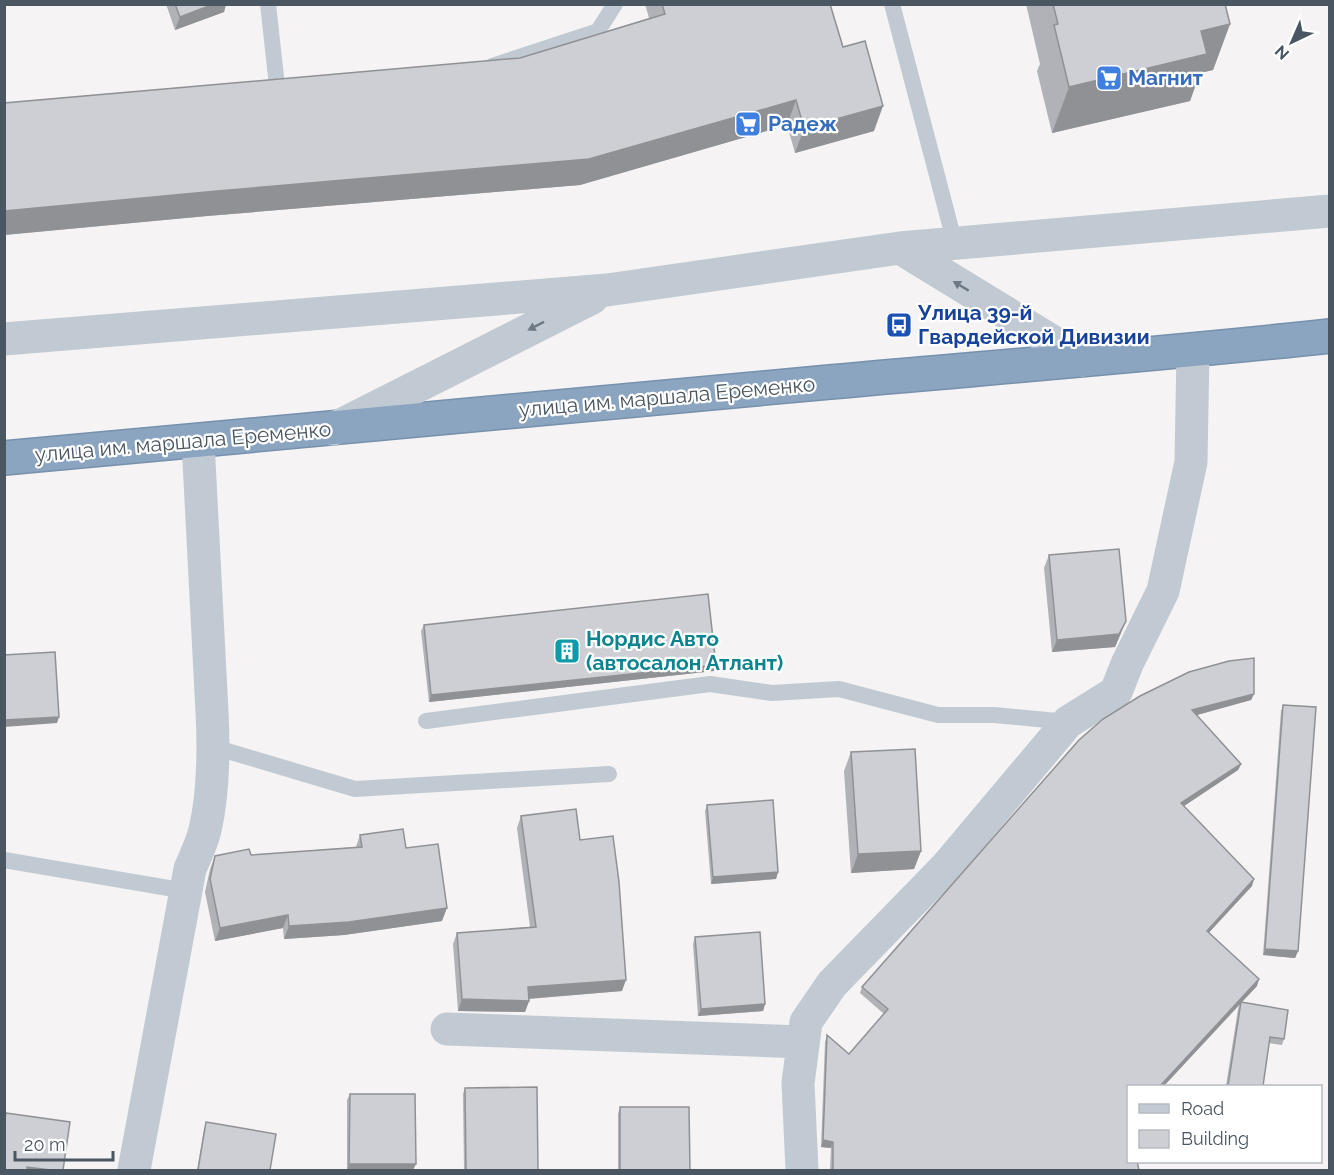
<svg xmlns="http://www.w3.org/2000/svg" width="1334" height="1175" viewBox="0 0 1334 1175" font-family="Raleway,sans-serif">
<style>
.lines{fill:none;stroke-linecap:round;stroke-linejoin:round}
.highway-casing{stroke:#7690ad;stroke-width:36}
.lane{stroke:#c1cad2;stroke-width:16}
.street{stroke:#c1cad2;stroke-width:33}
.highway{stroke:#8ba5c1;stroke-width:33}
.wall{fill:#b0b2b7}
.shaded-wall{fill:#909195}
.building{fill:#cdcfd5;stroke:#909195;stroke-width:1.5}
.oneway{fill:#6e7983}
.labels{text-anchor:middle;stroke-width:4.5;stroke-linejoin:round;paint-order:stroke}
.shop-label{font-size:21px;font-weight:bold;fill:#366cbe;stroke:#fff;text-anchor:start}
.transit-label{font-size:21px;font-weight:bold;fill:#164399;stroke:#fff;text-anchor:start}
.street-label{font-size:21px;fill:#4a5661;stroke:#fff}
.culture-label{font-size:21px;font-weight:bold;fill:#0d838f;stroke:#fff;text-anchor:start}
</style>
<rect width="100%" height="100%" fill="#f5f3f3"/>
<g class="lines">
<defs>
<path id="highway" d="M4,458C280,435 555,408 830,382C997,367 1163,354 1330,336"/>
</defs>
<!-- highway casing -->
<use href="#highway" class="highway-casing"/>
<!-- lane -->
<path class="lane" d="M268,4L277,86
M892,4L955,244
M492,66L598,31L615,4
M426,721L710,684L772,693L839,689L938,715H994L1068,722
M214,747L355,789L609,774
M4,860L186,891"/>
<!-- street -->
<path class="street" d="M900,248L1083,360
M4,339L607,290L900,248L1330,211
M333,429L592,298
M447,1029L803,1042
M134,1170L190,869C195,857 202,843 205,830C214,791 214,751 212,712L198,442
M802,1170L798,1083L806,1022L832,984L946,867L1068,722L1116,692L1127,664L1163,591L1191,462L1193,351"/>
<!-- highway -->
<use href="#highway" class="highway"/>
</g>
<!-- wall -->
<path class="wall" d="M166,4H226L224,12L175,30Z
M645,4H830L843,47L874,131L795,153L787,125L580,185L207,216L4,235V103L520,58L649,18Z
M1026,4H1225L1230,24L1213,70L1200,73L1190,101L1052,133L1037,71L1040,64Z
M1049,555L1121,633L1115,647L1052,652L1044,568Z
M424,625L714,671L429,702L421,631Z
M1254,694L1251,700L1196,715L1241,764L1238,770L1184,806L1252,886L1208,933L1257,986L1241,1002L1284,1039L1282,1045L1269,1043L1263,1086H1226L1238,1009L1240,1003L1128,1086V1161L1139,1170H830L831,1148L821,1147L825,1042L827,1035L849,1054L884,1014L860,993L862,987L1079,740Z
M1283,705L1298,951L1295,958L1263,955L1281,711Z
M851,752L921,851L914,869L851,873L844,771Z
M707,805L778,872L776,879L711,884L705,811Z
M521,816L580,840L622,991L529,999V1001L525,1012L458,1011L453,944L457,933L530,927L517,828Z
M360,835L406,848L442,921L344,935L284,939L283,928L215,941L205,892L210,869L215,856L251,855L356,847Z
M695,937L765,1004L763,1011L698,1016L693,944Z
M465,1088L538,1170H464L463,1094Z
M350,1094L413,1170H347V1100Z
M620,1107L690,1170H618V1114Z
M206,1122L270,1170H197L204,1129Z"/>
<!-- shaded-wall -->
<path class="shaded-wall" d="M214,4H226L224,12L175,30L180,17Z
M1230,24L1213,70L1200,73L1190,101L1052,133L1069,87L1201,31Z
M796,100L787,125L580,185L207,216L4,235V211Z
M883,106L874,131L795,153L804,128Z
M1126,621L1121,633L1115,647L1052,652L1057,640Z
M716,665L714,671L429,702L431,695Z
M1254,694L1251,700L1190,717L1192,710Z
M59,717L57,723L4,727V720Z
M1241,764L1238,770L1178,810L1181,803Z
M921,851L914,869L851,873L858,854Z
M778,872L776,879L711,884L713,877Z
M1254,879L1252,886L1204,938L1207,931Z
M447,908L442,921L344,935L284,939L289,926Z
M288,915L283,928L215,941L220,928Z
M1265,949L1298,951L1295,958L1263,955Z
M1259,979L1257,986L1164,1086H1160Z
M626,980L622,991L524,999L528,987Z
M462,999L529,1001L525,1012L458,1011Z
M765,1004L763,1011L698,1016L701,1009Z
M823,1140L833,1142L831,1148L821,1147Z
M349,1164H416L413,1170H347Z
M27,1167L51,1170H26Z"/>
<!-- building -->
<path class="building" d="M175,4H214L180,17Z
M662,4H830L843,47L865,41L883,106L804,128L796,100L589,159L217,191L4,211V103L520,58L665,14Z
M1053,4H1225L1230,24L1201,31L1207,54L1069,87L1054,25L1058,24Z
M1119,549L1126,621L1119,634L1057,640L1049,555Z
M708,594L716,665L431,695L424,625Z
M55,652L59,717L4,720V655Z
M1254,658V694L1192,710L1241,764L1181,803L1254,879L1207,931L1259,979L1160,1086H1128V1161H1137L1139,1170H833V1142L823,1140L827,1035L849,1054L888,1009L862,987L1079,740L1103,719L1140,696L1189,672L1229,661Z
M1283,705L1316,707L1298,951L1265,949Z
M915,749L921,851L858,854L851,752Z
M773,800L778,872L713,877L707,805Z
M576,809L580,840L613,836L619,882L626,980L528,987L529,1001L462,999L457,933L536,927L521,816Z
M403,829L406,848L438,844L447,908L349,922L289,926L288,915L220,928L210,879L215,856L249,849L251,855L362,847L360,835Z
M760,932L765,1004L701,1009L695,937Z
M1241,1002L1288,1010L1284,1039L1270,1037L1263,1086H1228Z
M537,1087L538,1170H466L465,1088Z
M350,1094H415L416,1164H349Z
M620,1107H689L690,1170H620Z
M6,1113L70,1122L63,1170H51L27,1167V1170H4V1123Z
M206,1122L276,1134L270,1170H198Z"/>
<!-- one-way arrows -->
<defs><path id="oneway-solid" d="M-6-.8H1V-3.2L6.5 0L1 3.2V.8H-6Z" transform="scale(1.5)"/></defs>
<g class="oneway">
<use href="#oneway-solid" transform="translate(961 286) rotate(-149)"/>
<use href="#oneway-solid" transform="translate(536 326) rotate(153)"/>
</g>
<!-- icons -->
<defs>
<symbol id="supermarket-square" viewBox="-11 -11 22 22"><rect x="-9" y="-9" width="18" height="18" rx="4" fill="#3f7fe0" stroke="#fff"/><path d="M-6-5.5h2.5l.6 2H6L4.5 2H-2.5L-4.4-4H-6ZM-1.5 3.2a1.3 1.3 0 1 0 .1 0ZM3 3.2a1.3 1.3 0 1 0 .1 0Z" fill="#fff"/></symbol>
<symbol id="bus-square" viewBox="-11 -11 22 22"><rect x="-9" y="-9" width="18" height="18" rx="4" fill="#1a4fb4" stroke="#fff"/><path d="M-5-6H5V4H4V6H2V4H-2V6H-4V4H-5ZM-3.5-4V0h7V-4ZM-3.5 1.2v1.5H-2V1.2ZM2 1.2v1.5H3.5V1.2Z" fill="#fff"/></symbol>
<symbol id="building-square" viewBox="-11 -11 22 22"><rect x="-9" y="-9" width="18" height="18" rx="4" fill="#0f9aa8" stroke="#fff"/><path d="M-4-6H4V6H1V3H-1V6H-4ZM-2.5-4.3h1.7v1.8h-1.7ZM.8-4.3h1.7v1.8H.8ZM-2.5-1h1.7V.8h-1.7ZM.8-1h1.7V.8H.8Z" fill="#fff"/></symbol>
</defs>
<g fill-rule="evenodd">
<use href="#supermarket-square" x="1094" y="63" width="30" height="30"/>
<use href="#supermarket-square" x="733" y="109" width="30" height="30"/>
<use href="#bus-square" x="884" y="310" width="30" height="30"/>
<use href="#building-square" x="552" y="636" width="30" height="30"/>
</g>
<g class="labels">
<!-- shop labels -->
<g class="shop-label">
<text x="1128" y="85">Магнит</text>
<text x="768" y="131">Радеж</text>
</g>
<!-- transit labels -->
<g class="transit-label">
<text x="918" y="320">Улица 39-й<tspan x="918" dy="24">Гвардейской Дивизии</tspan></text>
</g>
<!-- street labels -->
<g class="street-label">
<text transform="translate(667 397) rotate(-5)" y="7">улица им. маршала Еременко</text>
<text transform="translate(183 442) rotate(-5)" y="7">улица им. маршала Еременко</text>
</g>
<!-- culture labels -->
<g class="culture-label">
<text x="586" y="646">Нордис Авто<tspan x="586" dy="24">(автосалон Атлант)</tspan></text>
</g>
</g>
<!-- border -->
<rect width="1334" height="1175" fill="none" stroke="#4a5661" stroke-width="12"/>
<!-- legend -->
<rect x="1127" y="1085" width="195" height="78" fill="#ffffff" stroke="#b7bbc0" stroke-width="1.5"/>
<rect x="1139" y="1104" width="30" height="9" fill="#c1cad2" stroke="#b7bbc0" stroke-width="1.5"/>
<text x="1181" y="1115" font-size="18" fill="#4a5661">Road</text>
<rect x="1139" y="1130" width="30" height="18" fill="#cdcfd5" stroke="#b7bbc0" stroke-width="1.5"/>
<text x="1181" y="1145" font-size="18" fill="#4a5661">Building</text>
<!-- north arrow -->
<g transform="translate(1292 42) rotate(224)" stroke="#ffffff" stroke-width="4.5" paint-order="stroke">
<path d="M0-4.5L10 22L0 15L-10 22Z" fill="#4a5661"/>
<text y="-9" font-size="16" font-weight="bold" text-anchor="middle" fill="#4a5661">N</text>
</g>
<!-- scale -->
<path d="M15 1151v9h98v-9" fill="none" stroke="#4a5661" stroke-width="3"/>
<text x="24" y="1151" font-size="18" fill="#4a5661" stroke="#ffffff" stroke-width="4.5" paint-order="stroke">20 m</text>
</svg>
